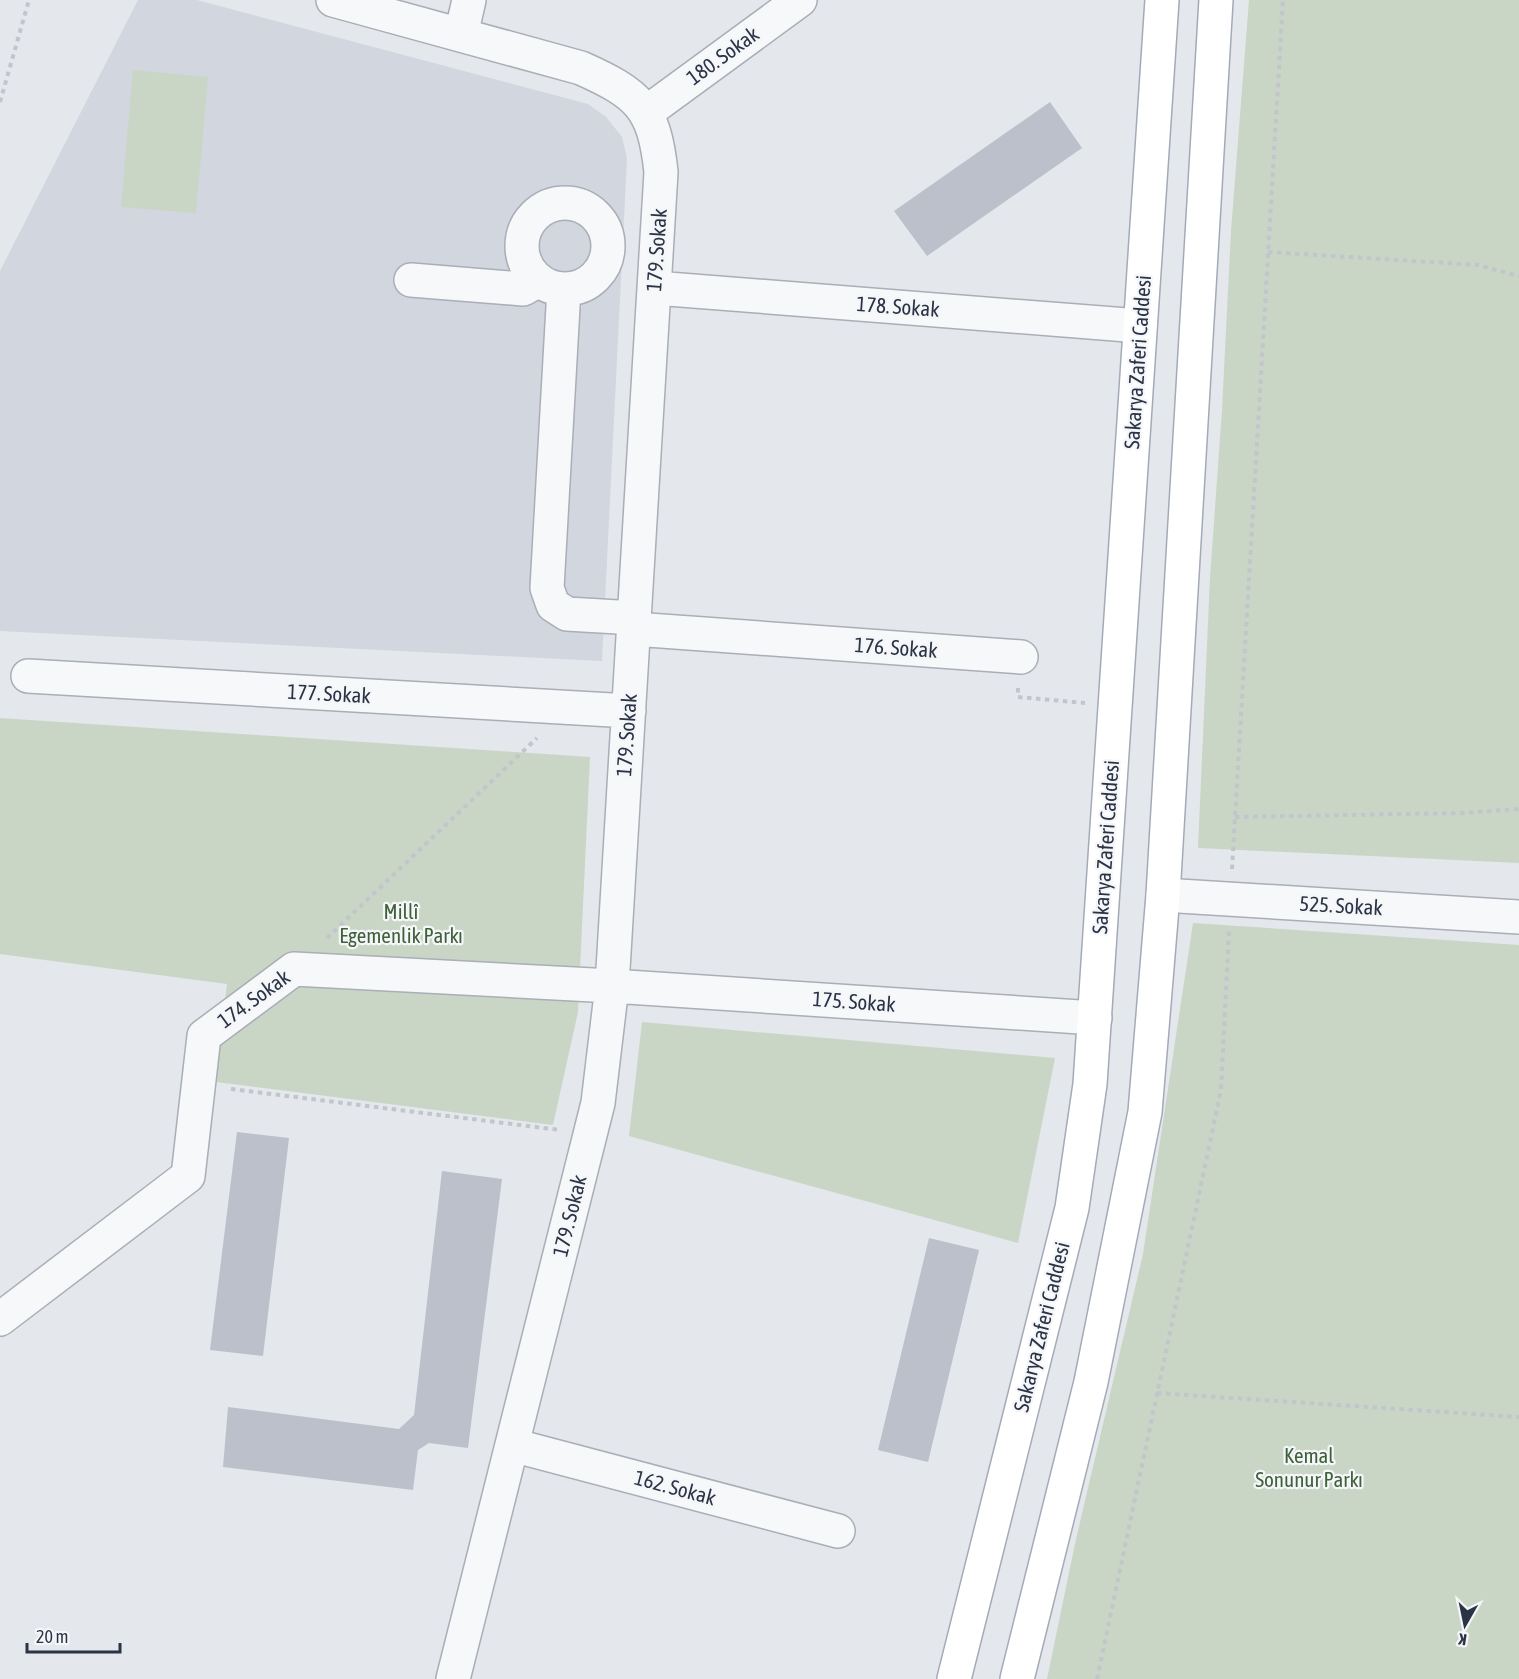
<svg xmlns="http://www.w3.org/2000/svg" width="1519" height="1679" viewBox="0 0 1519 1679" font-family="'Asap Condensed',sans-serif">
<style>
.built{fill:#d2d6de}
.green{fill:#c9d6c5}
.building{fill:#bbc0ca}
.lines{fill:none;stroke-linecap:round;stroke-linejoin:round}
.minor-casing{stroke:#a9aeb7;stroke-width:36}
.major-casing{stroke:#a3abb8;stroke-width:36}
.path{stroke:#c2c5cb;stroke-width:4;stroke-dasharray:4.5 4.5;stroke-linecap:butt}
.minor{stroke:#f7f8fa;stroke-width:33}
.major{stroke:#fff;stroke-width:33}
.labels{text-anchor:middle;stroke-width:4.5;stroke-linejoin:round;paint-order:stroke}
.street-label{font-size:21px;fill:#2b3445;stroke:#f4f6f9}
.park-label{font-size:21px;fill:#3f6138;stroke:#f4f6f9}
</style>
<rect width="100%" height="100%" fill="#e4e7ec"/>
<!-- built -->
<path class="built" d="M138,0H197L588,104L606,117L622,137L627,158L602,661L0,631V271Z"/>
<!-- green -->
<path class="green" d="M1249,0H1519V863L1198,848L1210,578L1222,410L1231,231Z
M133,70L208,77L196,213L121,207Z
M0,718L590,757L578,1012L553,1125L216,1082L227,984L0,954Z
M1193,923L1519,945V1679H1047L1076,1539L1143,1254Z
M642,1022L1055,1058L1018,1243L629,1136Z"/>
<!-- building -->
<path class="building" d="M1050,102L1082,148L927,256L894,211Z
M237,1132L289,1138L263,1356L210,1350Z
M442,1171L502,1179L468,1448L429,1443L418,1450L413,1490L223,1467L228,1407L399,1429L414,1415Z
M929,1238L979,1250L928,1462L878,1450Z"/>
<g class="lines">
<defs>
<path id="minor" d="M333,0L581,68C639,94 654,107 661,172L612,986L598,1103L453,1679
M461,35L469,0
M647,112L800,0
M522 246a43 43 0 1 1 86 0a43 43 0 1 1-86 0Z
M411,280L523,289L539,280
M655,288L1140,326
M564,289L547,588L553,605L567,614L635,618
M634,629L1021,657
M28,676L629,711
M1163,895L1519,917
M0,1319L188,1176L204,1036L294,969L612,986L1095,1018
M512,1445L838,1531"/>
<path id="major" d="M954,1679L1072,1208L1090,1084L1162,0
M1017,1679L1091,1382L1145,1112L1163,895L1216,0"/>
</defs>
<!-- minor casing -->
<use href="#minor" class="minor-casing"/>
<!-- major casing -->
<use href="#major" class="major-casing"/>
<!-- path -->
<path class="path" d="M0,102L29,0
M1268,252L1478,265L1519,276
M1018,688V697L1085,703
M1235,817L1461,813L1519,809
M1232,869L1283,0
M327,938L537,738
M231,1089L560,1130
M1157,1393L1519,1417
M1097,1679L1221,1090L1229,931"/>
<!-- minor -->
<use href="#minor" class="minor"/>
<!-- major -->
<use href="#major" class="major"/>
</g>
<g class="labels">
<!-- street labels -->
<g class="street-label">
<text transform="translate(723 56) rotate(-36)" y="7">180. Sokak</text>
<text transform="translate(657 250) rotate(-86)" y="7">179. Sokak</text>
<text transform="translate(898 307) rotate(4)" y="7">178. Sokak</text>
<text transform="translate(1138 362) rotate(-86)" y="7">Sakarya Zaferi Caddesi</text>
<text transform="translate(896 648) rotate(4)" y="7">176. Sokak</text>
<text transform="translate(329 694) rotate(3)" y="7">177. Sokak</text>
<text transform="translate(627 735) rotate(-86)" y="7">179. Sokak</text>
<text transform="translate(1106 847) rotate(-86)" y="7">Sakarya Zaferi Caddesi</text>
<text transform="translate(1341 906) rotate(3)" y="7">525. Sokak</text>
<text transform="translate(254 999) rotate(-36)" y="7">174. Sokak</text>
<text transform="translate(854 1002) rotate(4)" y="7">175. Sokak</text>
<text transform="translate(570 1216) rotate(-76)" y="7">179. Sokak</text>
<text transform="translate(1042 1327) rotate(-76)" y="7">Sakarya Zaferi Caddesi</text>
<text transform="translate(675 1488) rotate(15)" y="7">162. Sokak</text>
</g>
<!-- park labels -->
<g class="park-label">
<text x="401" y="919">Millî<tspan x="401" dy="24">Egemenlik Parkı</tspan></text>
<text x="1309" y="1463">Kemal<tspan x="1309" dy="24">Sonunur Parkı</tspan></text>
</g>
</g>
<!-- north arrow -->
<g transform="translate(1465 1625) rotate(189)" stroke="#f4f6f9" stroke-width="4.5" paint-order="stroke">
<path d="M0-4.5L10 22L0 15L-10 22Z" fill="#2b3445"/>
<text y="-9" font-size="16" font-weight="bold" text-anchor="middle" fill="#2b3445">K</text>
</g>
<!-- scale -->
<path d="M27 1643v9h93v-9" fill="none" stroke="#2b3445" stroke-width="3"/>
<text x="36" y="1643" font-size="18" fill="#2b3445" stroke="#f4f6f9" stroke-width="4.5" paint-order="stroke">20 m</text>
</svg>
